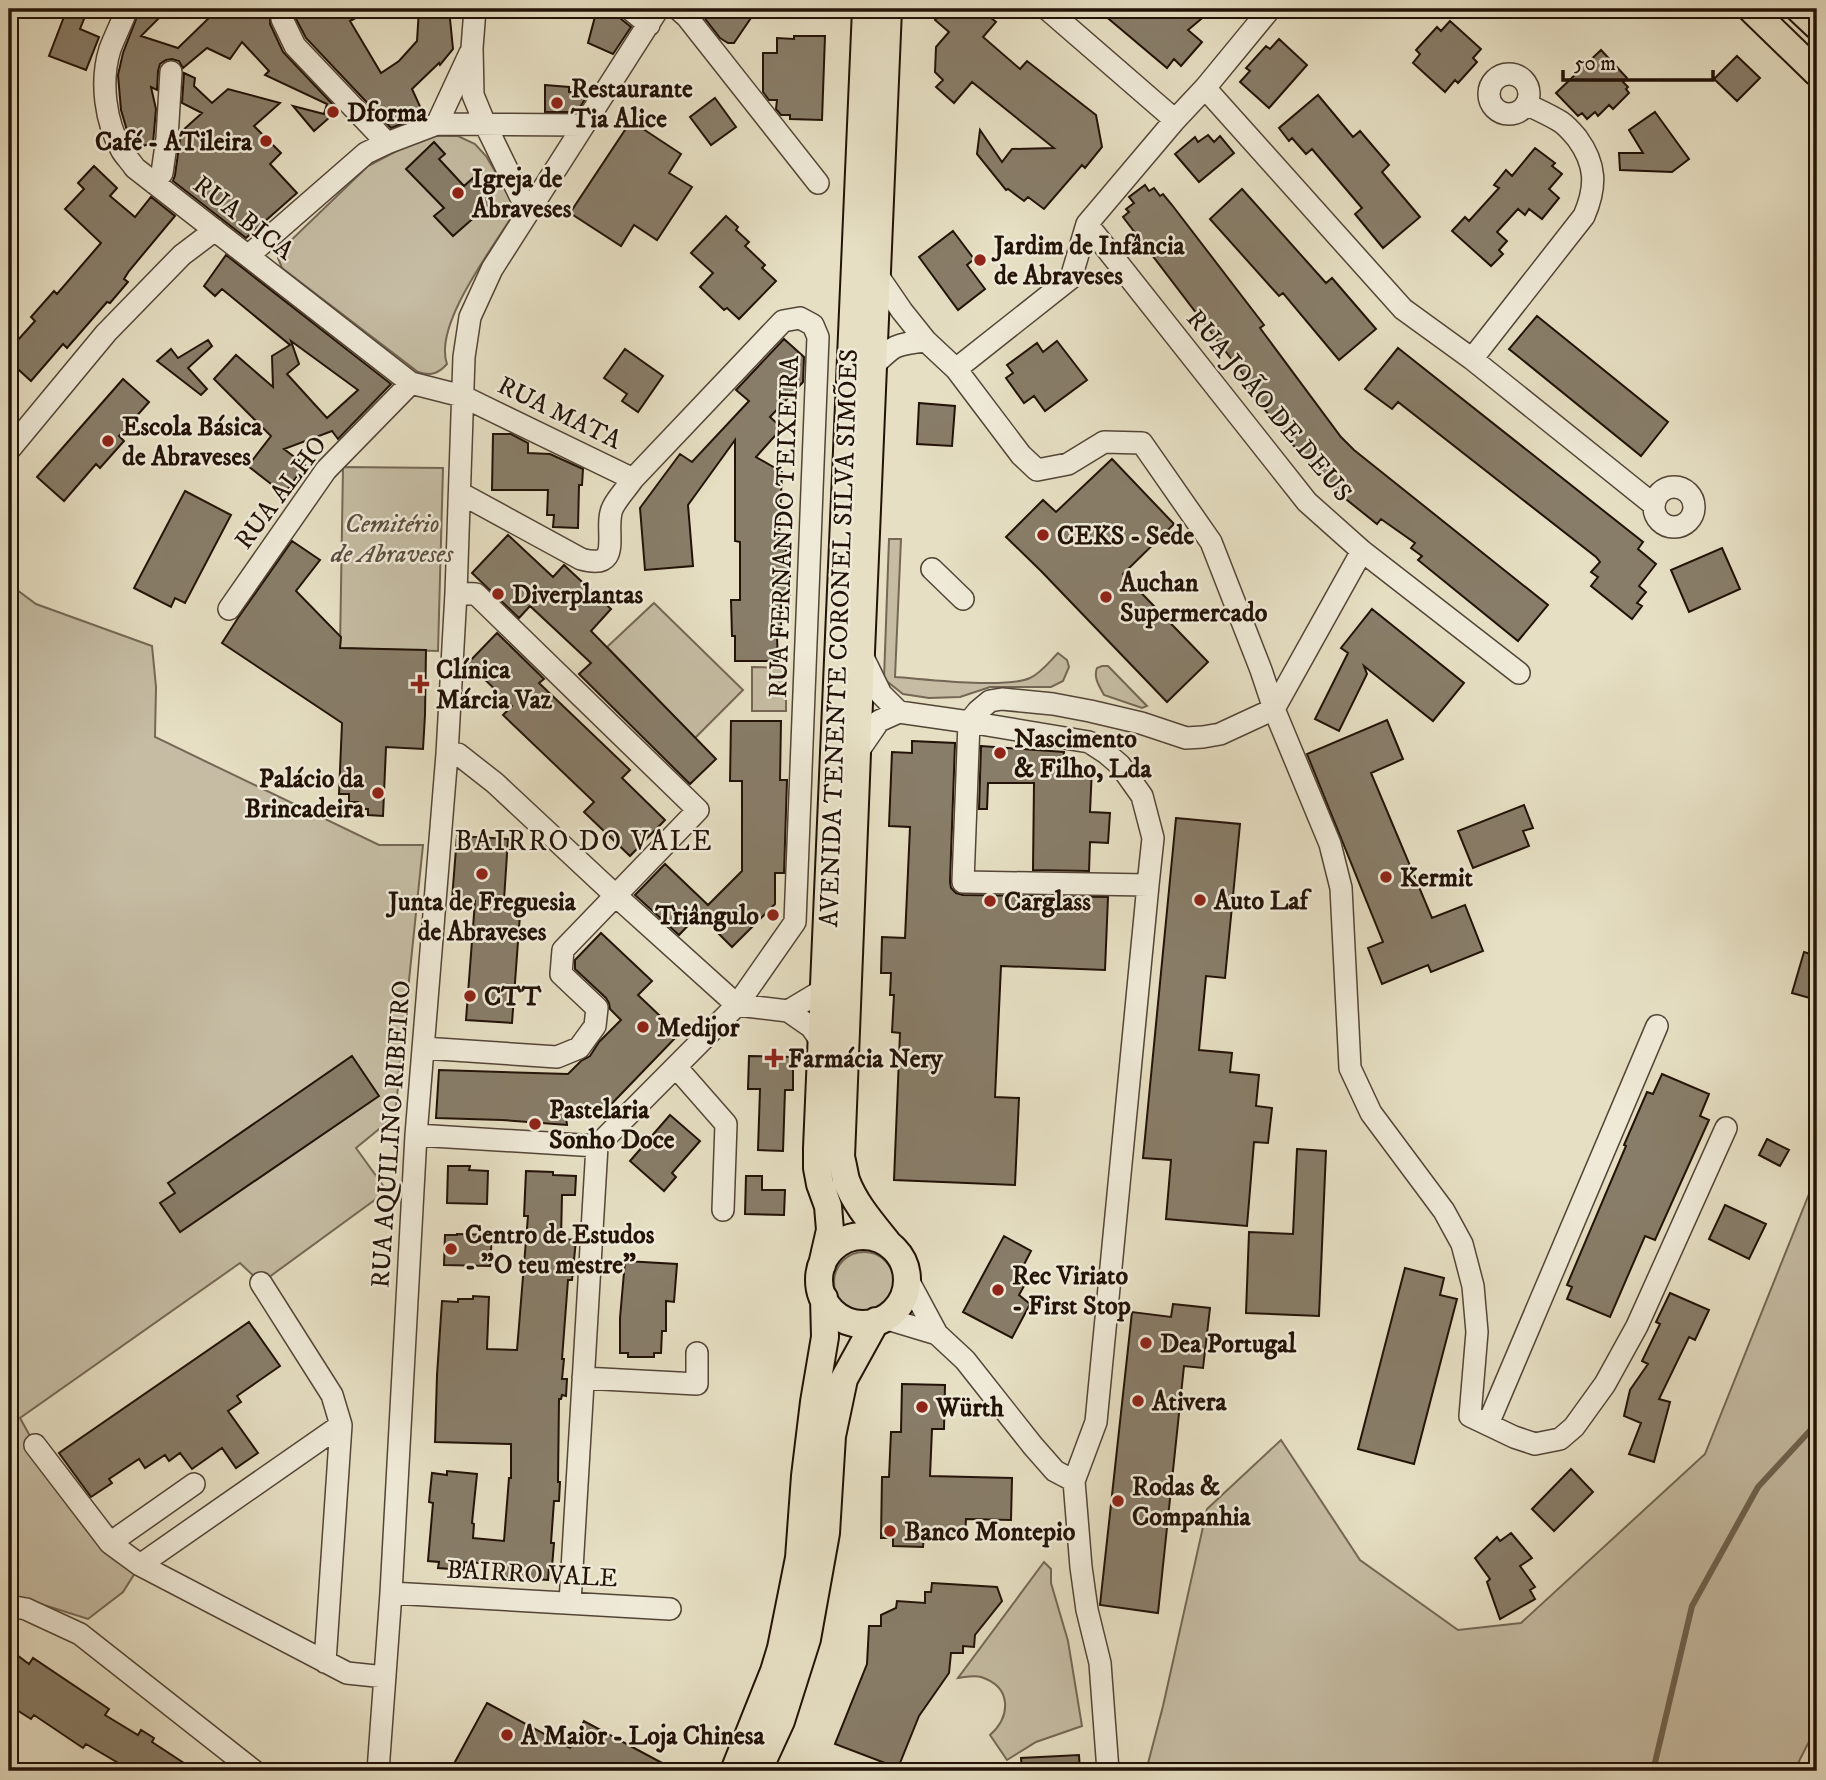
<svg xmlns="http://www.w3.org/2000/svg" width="1826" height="1780" viewBox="0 0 1826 1780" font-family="'IM FELL DW Pica',serif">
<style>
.green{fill:#c5bca3;stroke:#746755;stroke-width:2}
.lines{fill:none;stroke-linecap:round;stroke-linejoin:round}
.stream{stroke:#6f6351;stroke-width:6}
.building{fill:#887d69;stroke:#221207;stroke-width:2;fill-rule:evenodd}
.minor-casing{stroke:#534536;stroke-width:24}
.major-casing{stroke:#221207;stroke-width:30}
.minor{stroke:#efead8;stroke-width:21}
.major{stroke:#e6dfc3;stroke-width:26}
.poi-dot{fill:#8f2418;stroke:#efead8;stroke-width:2.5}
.labels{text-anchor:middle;stroke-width:5;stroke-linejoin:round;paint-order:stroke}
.poi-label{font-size:26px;font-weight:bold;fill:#221207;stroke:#efead8;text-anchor:start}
.street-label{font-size:26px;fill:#221207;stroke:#efead8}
.park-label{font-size:26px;font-style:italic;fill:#5b4e3e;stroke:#efead8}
.neighbourhood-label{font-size:28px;letter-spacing:2px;fill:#221207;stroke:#efead8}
</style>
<rect width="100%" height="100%" fill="#e6dfc3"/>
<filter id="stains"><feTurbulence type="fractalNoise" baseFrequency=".00286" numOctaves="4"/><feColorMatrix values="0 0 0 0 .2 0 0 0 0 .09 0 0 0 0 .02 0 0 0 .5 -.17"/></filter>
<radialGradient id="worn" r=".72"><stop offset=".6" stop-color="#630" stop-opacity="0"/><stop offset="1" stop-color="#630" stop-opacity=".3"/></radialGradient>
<!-- green -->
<path class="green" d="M432,136H458L475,144L486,156L512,200L514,213C493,248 433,325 447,364C438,374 431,376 418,372L282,268L278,258L283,248L368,166L404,147Z
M343,467L443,468L438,651L340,648Z
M889,539H901L895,677C925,679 1006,689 1030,678C1041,673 1050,661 1058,653L1067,660L1069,667L1063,681L1051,687H990L960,697L929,698L903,694L884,679Z
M9,584L36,604L152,646L156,687L155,737L379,845H423L395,1116L356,1148L387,1191L261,1283L240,1263L20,1418L35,1445L140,1565L123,1592L88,1619L9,1594Z
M654,603L743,690L695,738L607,647Z
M1102,666H1108L1147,706L1142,708L1104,695C1100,687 1093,678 1097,668Z
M752,667L786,668V711H752Z
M1817,1174V1726L1794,1771H1146L1163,1706L1207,1509L1281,1440L1360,1560L1458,1630L1521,1623L1705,1454Z
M834 1282a30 30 0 1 1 60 0a30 30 0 1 1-60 0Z
M1044,1562L1051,1569V1583L1068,1641L1082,1726L1036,1742L1007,1760L990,1735C1011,1716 1012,1687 981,1677C974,1675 966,1677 958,1678Z"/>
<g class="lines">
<!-- stream -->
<path class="stream" d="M1653,1771L1692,1606L1758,1487L1817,1423"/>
</g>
<!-- building -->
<path class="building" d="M67,9H88L80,29L99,37L86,70L49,56Z
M140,9H168L141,36L178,48L211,16L209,9H270V24L283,52L338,110L314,131L293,106L324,114L327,104L265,75L269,71L242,42L230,59L207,48L183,68L179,61L172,59L166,60L160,64L158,71L157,90L151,87L156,109L153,143L136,148L128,134L121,110L118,75L123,53Z
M296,9H372L350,21L381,73L399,61L417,41L419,9H449L453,49L440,65L439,63L412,89L423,113L412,120L391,128L306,38L295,17Z
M597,9H617L621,19L631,27L613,54L588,43Z
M708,9H715L730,18L736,9H757L734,43H728L720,38L703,16Z
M944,9H980L996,22L983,37L1020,69L1027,61L1096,115L1102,147L1085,168L1082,165L1044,209L1028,197L1024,201L1008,189L1006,190L977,154L980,130L1002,162L1012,149L1054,148L972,82L954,103L936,87L943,80L935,72L936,47L949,32L935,20Z
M1097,9H1213L1188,30L1202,42L1181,66L1174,59L1167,68Z
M1450,21L1481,49L1473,58L1477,62L1458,83L1455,80L1445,92L1413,63L1420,54L1416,50L1437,27L1441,31Z
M794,36H825L822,120L790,119V115H781L776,109L777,100H769L763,92V53H777V38L794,39Z
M1279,39L1307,65L1269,108L1240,82L1250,71L1246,68L1266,46L1270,49Z
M1601,50L1627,78L1623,82L1628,87L1626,89L1629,93L1613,109L1609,105L1598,116L1595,112L1587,119L1582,113L1578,116L1556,93Z
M1737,56L1760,78L1737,101L1714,79Z
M184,73L195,78L194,86L212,103L228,89L280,103L254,126L281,153L270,164L297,193L246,238L173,181L175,175L181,132L202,113L182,103Z
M545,85L569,87V92L590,91L577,112H545Z
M1318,95L1353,137L1360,131L1389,165L1382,172L1420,217L1383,248L1355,214L1362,208L1312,149L1306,154L1292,138L1289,141L1279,128Z
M715,98L736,127L711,145L690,117Z
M1655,112L1689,159L1672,172L1620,170L1619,153H1643L1629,130Z
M631,121L681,154L669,173L692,187L657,240L634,225L621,246L570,213Z
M1208,135L1214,142L1220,136L1234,153L1199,182L1175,154L1195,137L1198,142Z
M434,142L445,154L439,159L464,186L473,178L494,200L453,236L434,216L444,208L406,169Z
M1535,148L1555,163L1552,166L1562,174L1549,189L1559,198L1542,219L1529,209L1525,215L1518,209L1497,232L1507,241L1499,250L1503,254L1491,266L1452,231L1465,217L1469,221L1499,188L1494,185L1506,170L1512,176Z
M94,166L117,188L110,196L135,217L151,197L175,216L129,271L124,279L128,282L110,303L107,302L67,348L63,344L31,381L9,361V350L35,321L31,317L54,291L57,294L101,243L65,209L84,189L78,183Z
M1145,185L1149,191L1154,188L1160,196L1163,194L1172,205L1264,325L1260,328L1341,437L1354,450L1548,605L1518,641L1418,560L1422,556L1411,548L1415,543L1381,519L1377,524L1327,484L1294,446L1241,380L1245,377L1123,217L1129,212L1126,209L1134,203L1129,197Z
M1242,189L1326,283L1332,278L1376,329L1339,360L1283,293L1279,296L1210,219Z
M726,216L738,227L736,230L749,242L745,246L765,265L762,268L776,281L739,319L727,308L724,310L700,287L713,273L691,253Z
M953,231L974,259L967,265L985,289L958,310L919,257Z
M226,255L391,384L338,439L332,431L284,449L305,465L284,494L248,466L271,436L214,379L236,355L273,387L272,356L290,345L222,289L215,296L204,286ZM291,341L358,390L327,418L287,374L299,364Z
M1537,316L1668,422L1641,456L1509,349Z
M784,339L804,357L803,382L770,417L782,428L756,457L782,472L779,541H786V561H790V600H781V637H777L778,661H735V636H732L731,600H740V542L735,541V440L688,505L693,566L645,570L640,508L680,454L692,462L749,401L736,390Z
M208,340L212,346L188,368L207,389L201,395L157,361L171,349L178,358Z
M1057,341L1087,380L1045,411L1034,396L1024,403L1006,378L1013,373L1007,365L1037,343L1043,352Z
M1398,348L1643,542L1638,549L1656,564L1639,586L1646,592L1637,603L1642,606L1632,619L1591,586L1598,577L1591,572L1600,562L1596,557L1398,402L1392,409L1365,389Z
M625,349L663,376L638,412L622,401L627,394L604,378Z
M123,379L149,402L119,436L124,441L100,468L96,464L64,501L37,477Z
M919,403L955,406L952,446L917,444Z
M493,434H511L528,443V453L550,454L583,469L582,485H579L578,528L553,527L554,515H547L548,490H492Z
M1112,459L1174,524L1123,574L1208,662L1167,702L1041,571L1006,537L1043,500L1056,512Z
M185,491L231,515L185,603L175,598L171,607L134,588Z
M508,535L553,577L564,565L611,609L591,631L716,759L690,784L579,674L591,663L530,606L519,618L472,573Z
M292,541L320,560L296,591L341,637L340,648L426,650L425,715L423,749L386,747L383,816L368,815V809H357L358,802H349V794H339L342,723L222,643L238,618Z
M1722,548L1740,589L1689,612L1671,570Z
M1372,609L1464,683L1433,721L1364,666L1367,674L1339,731L1315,719L1348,653L1341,648Z
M497,633L544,679L539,683L630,770L622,778L665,820L630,856L584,812L594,802L503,715L512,706L468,663Z
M1387,720L1403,759L1371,773L1432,918L1465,905L1483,951L1431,972L1428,965L1382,984L1368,948L1383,942L1307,754Z
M731,721H781L780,780H787L784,873H775V904L732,947L699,914L679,935L635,895L665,864L708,905L742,871V781H730Z
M912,741L955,743L950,882L951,888L956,893L963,895L1108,897L1105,970L1001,966L995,1097L1019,1098L1015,1185L894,1180L900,1033L892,1032L894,995H890L891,973H881L882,937L905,938L910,827L889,826L892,752L912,753Z
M981,746L1064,752L1062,766L1092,767L1090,812L1110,813L1108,843L1090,842L1089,871L1033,870L1034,783H988L987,809H979Z
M1524,805L1533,828L1523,831L1529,846L1473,868L1458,831Z
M1176,818L1240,824L1225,978L1206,976L1199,1050L1232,1053L1230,1072L1259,1075L1256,1106L1272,1108L1268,1143L1254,1142L1247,1226L1166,1219L1171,1160L1143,1158Z
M457,836L508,839L504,900L521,901L512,1023L466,1020L475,901L452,899Z
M601,933L652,981L638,995L679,1034L598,1118L566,1117L567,1125L502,1120L436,1118L439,1070L568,1074L581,1061L590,1056L599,1042L621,1020L610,1009L609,1003L606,998L575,969V960Z
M1804,952L1817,956V1000L1792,993Z
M352,1056L379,1096L180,1232L160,1203L175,1193L168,1183Z
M749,1056L793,1057V1090H785L783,1151L758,1150L760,1089H748Z
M1662,1074L1709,1094L1700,1116L1709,1120L1655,1240L1645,1236L1610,1317L1567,1299L1572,1287L1567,1285L1626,1146L1624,1145L1647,1092L1653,1094Z
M670,1115L700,1141L672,1173L676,1177L664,1191L630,1161Z
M1767,1139L1789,1150L1780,1166L1759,1155Z
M1297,1149L1326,1151L1319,1316L1246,1313L1249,1232L1293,1234Z
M448,1166H470L469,1170L488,1171L487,1204L447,1203Z
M526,1171L553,1172V1175L576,1176L575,1195H562L561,1239L576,1240L572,1280H568L562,1359H564L562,1379H567L566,1396L562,1395L561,1399H559L558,1482H560L559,1501H554L551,1543H554L552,1567H549L548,1580L499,1577L500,1565L496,1564L464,1562V1570L438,1568L439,1562L428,1561L433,1503L429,1502L432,1473L447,1475V1471L477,1474L472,1523L474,1524L473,1538L504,1541L509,1478H511V1444L435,1442L437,1375L442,1301L458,1302V1299H473V1296L489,1297L487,1349L517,1350L528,1216H524Z
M746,1176H762V1190H785L784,1215L745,1214Z
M1725,1205L1766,1224L1749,1259L1709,1239Z
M457,1234L492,1235L490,1266L444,1265L445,1235H457Z
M1004,1236L1031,1251L1015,1282L1024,1286L1019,1295L1030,1304L1012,1338L963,1312Z
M625,1261L677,1264L674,1302L666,1301V1331H662L661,1353H654V1357H628V1353H620V1318Z
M1405,1268L1444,1278L1440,1295L1457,1299L1414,1464L1358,1449Z
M1670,1293L1709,1310L1695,1340L1689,1337L1659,1399L1670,1402L1654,1462L1629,1454L1641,1423L1624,1416L1630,1390L1648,1364L1642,1361L1660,1324L1656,1322Z
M1173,1304L1210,1308L1203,1368L1184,1366L1158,1613L1100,1605L1132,1312L1171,1317Z
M249,1322L280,1366L237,1396L241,1402L228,1411L258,1453L236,1468L222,1448L192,1469L180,1453L169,1461L165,1455L145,1468L139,1459L109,1479L112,1483L91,1497L59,1453Z
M902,1384L945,1385L944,1429H932L930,1476L1012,1478L1011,1520L966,1519L965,1535L924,1534L923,1547L893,1546V1538H881L882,1477H889L891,1432H901Z
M1571,1469L1593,1492L1554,1531L1532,1509Z
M1511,1533L1532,1558L1520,1566L1535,1587L1530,1590L1535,1599L1500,1619L1487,1582L1490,1579L1475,1558L1497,1537L1500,1541Z
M932,1583L997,1587L1002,1601L975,1635L974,1647L963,1646V1653H951L949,1673L919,1716L898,1768L835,1744L867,1664L869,1626H881V1615L896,1608L897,1601L925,1603V1592H931Z
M9,1649L29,1664L33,1658L109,1709L105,1715L138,1735L141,1730L154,1738L152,1742L196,1771H132L86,1744L83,1748L34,1715L31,1719L9,1705Z
M487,1703L570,1748L584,1721L677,1771H450Z
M1079,1755L1080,1771H1022L1021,1758Z"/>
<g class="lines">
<defs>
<path id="minor" d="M127,9C122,22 115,36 110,49C100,81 105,122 122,151C126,157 131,162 135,168L411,383L462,396L633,479
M283,9L282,19L295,46L387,143
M475,9L472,48L473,95L485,124L528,212
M630,9L649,25
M678,9L687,17L818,183
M1047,9L1175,120
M1270,9L1205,88L1175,120L1087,224L1307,502L1362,551L1519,673
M1489 94a20 20 0 1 1 40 0a20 20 0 1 1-40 0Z
M1205,88L1403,309L1472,359L1654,505
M437,124L470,53
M154,183L162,173L167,138L171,72
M248,256L366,153L387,143L437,124L583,125
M876,273L902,311L926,341L956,369L1021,455L1037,470L1068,464L1104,442L1142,443L1211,542L1261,670L1274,709L1330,844L1341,888L1350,1068L1371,1113L1444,1211L1462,1244L1473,1286L1477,1332L1470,1416L1514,1437L1535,1444L1560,1439L1574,1427L1605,1384L1637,1326L1726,1128
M1472,359L1584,216C1597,186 1596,164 1577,138C1572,132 1567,126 1561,122C1550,115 1538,110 1526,104
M872,367C894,345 895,344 926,341
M956,369L1071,278L1087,224
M9,450L106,333L182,255L215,230
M1654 507a20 20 0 1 1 40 0a20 20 0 1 1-40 0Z
M460,493L581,559C626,572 602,528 613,507C618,497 627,488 633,479L783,321L800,318L813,325L818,337L795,922L737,1005L597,1146L570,1603
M932,569L963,599
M229,609L326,470L411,383
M861,653L881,694L899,712
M857,753L879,721L899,712L969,722L978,711L990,701L1002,699L1053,704L1090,711L1141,723L1186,738L1203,737L1220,734L1274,709L1362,551
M447,754H458L495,783L615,895L737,1005L788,1011L811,1027L821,1041
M788,1011L823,990
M423,1048L557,1057L579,1048L595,1026L597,1008L561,974L563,950L698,810L476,594L456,593
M676,1067L726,1124L723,1210
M416,1135L597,1146
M908,1280L937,1334L965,1360L1033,1446L1055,1471L1074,1481L1081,1567L1087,1610L1100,1663L1108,1771
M261,1283L332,1395L341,1425L325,1662
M884,1318L937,1334
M583,1378L697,1384V1353
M1488,1424L1657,1026
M35,1445L110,1543L140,1565L347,1673L385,1677
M1074,1481L1096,1422L1148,885L1153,838L1142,796L1120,765L1106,753L1089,742L969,722L963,882L1148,885
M110,1543L194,1484
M140,1565L341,1425
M391,1593L670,1609
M9,1606L26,1609L80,1634L254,1771
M378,1771L391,1593L416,1135L447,754L456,593L464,357L470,317L492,269L658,9"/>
<path id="major" d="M1751,9L1817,73
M1799,9L1817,26
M819 1280a44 44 0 1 1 88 0a44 44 0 1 1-88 0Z
M888,1243C872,1223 855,1204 846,1180C844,1172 843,1164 841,1157L861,652L888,9
M822,1265L830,1230L828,1206L820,1184L817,1168V1148L866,9
M734,1771L774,1671L781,1648L799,1558L805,1476L814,1402L825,1337L824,1298
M758,1771L781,1721L807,1639L826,1533L832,1436L844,1379L876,1321"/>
</defs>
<!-- minor casing -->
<use href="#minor" class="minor-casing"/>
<!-- major casing -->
<use href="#major" class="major-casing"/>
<!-- minor -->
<use href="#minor" class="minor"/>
<!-- major -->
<use href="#major" class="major"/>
</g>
<!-- markers -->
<g class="poi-dot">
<circle cx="557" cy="103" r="7"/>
<circle cx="333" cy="112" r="7"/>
<circle cx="266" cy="141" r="7"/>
<circle cx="458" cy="193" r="7"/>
<circle cx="980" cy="260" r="7"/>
<circle cx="108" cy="441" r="7"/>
<circle cx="1043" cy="535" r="7"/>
<circle cx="498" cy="594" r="7"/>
<circle cx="1106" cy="597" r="7"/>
<path d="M416.5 673.5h7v7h7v7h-7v7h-7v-7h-7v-7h7z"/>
<circle cx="1000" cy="753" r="7"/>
<circle cx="378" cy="793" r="7"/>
<circle cx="482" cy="874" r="7"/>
<circle cx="1386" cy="877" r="7"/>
<circle cx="1200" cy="900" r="7"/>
<circle cx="990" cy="901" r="7"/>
<circle cx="773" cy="915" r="7"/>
<circle cx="470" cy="996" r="7"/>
<circle cx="643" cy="1027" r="7"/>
<path d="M770.5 1047.5h7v7h7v7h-7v7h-7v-7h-7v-7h7z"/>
<circle cx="535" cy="1124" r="7"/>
<circle cx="451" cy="1249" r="7"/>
<circle cx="998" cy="1290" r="7"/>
<circle cx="1146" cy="1343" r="7"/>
<circle cx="1138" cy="1401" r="7"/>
<circle cx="922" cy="1407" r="7"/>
<circle cx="1118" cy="1501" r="7"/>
<circle cx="890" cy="1531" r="7"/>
<circle cx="507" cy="1735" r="7"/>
</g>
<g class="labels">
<!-- poi labels -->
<g class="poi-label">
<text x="571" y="97">Restaurante<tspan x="571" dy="30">Tia Alice</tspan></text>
<text x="347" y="121">Dforma</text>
<text x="252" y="150" text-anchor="end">Café - ATileira</text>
<text x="472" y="187">Igreja de<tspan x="472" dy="30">Abraveses</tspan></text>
<text x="994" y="254">Jardim de Infância<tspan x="994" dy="30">de Abraveses</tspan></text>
<text x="122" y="435">Escola Básica<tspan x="122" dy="30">de Abraveses</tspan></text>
<text x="1057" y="544">CEKS - Sede</text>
<text x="1120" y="591">Auchan<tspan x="1120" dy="30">Supermercado</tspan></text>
<text x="512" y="603">Diverplantas</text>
<text x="436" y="678">Clínica<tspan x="436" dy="30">Márcia Vaz</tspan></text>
<text x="1014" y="747">Nascimento<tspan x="1014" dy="30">&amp; Filho, Lda</tspan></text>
<text x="364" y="787" text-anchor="end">Palácio da<tspan x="364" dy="30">Brincadeira</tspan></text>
<text x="1400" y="886">Kermit</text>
<text x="1214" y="909">Auto Laf</text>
<text x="482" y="910" text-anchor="middle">Junta de Freguesia<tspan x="482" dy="30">de Abraveses</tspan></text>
<text x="1004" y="910">Carglass</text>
<text x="759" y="924" text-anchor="end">Triângulo</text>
<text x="484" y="1005">CTT</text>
<text x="657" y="1036">Medijor</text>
<text x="788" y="1067">Farmácia Nery</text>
<text x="549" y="1118">Pastelaria<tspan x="549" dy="30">Sonho Doce</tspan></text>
<text x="465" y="1243">Centro de Estudos<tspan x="465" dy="30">- "O teu mestre"</tspan></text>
<text x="1012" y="1284">Rec Viriato<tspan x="1012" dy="30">- First Stop</tspan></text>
<text x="1160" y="1352">Dea Portugal</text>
<text x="1152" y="1410">Ativera</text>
<text x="936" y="1416">Würth</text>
<text x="1132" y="1495">Rodas &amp;<tspan x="1132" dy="30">Companhia</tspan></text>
<text x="904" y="1540">Banco Montepio</text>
<text x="521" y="1744">A Maior - Loja Chinesa</text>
</g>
<!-- street labels -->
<g class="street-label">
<text transform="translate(244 217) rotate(38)" y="9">RUA BICA</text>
<text transform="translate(1270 405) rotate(50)" y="9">RUA JOÃO DE DEUS</text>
<text transform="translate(560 412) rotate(26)" y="9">RUA MATA</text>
<text transform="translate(280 492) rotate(-53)" y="9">RUA ALHO</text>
<text transform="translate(783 527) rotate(-88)" y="9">RUA FERNANDO TEIXEIRA</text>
<text transform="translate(838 638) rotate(-88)" y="9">AVENIDA TENENTE CORONEL SILVA SIMÕES</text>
<text transform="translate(390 1134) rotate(-86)" y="9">RUA AQUILINO RIBEIRO</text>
<text transform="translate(532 1573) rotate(3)" y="9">BAIRRO VALE</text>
</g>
<!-- park labels -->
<g class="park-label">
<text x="392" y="532">Cemitério<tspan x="392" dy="30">de Abraveses</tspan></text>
</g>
<!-- neighbourhood labels -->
<g class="neighbourhood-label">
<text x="584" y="850">BAIRRO DO VALE</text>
</g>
</g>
<!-- margin -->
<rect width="1826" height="1780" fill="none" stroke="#e6dfc3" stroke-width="35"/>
<rect x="10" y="10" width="1805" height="1759" fill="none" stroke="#221207" stroke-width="3.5"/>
<rect x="18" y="18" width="1791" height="1745" fill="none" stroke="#221207" stroke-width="2"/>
<!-- scale -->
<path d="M1563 70v10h150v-10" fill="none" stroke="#221207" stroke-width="3.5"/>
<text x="1574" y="70" font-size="21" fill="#221207" stroke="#efead8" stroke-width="5" paint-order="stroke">50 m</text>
<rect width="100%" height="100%" filter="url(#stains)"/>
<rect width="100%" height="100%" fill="url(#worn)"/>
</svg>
